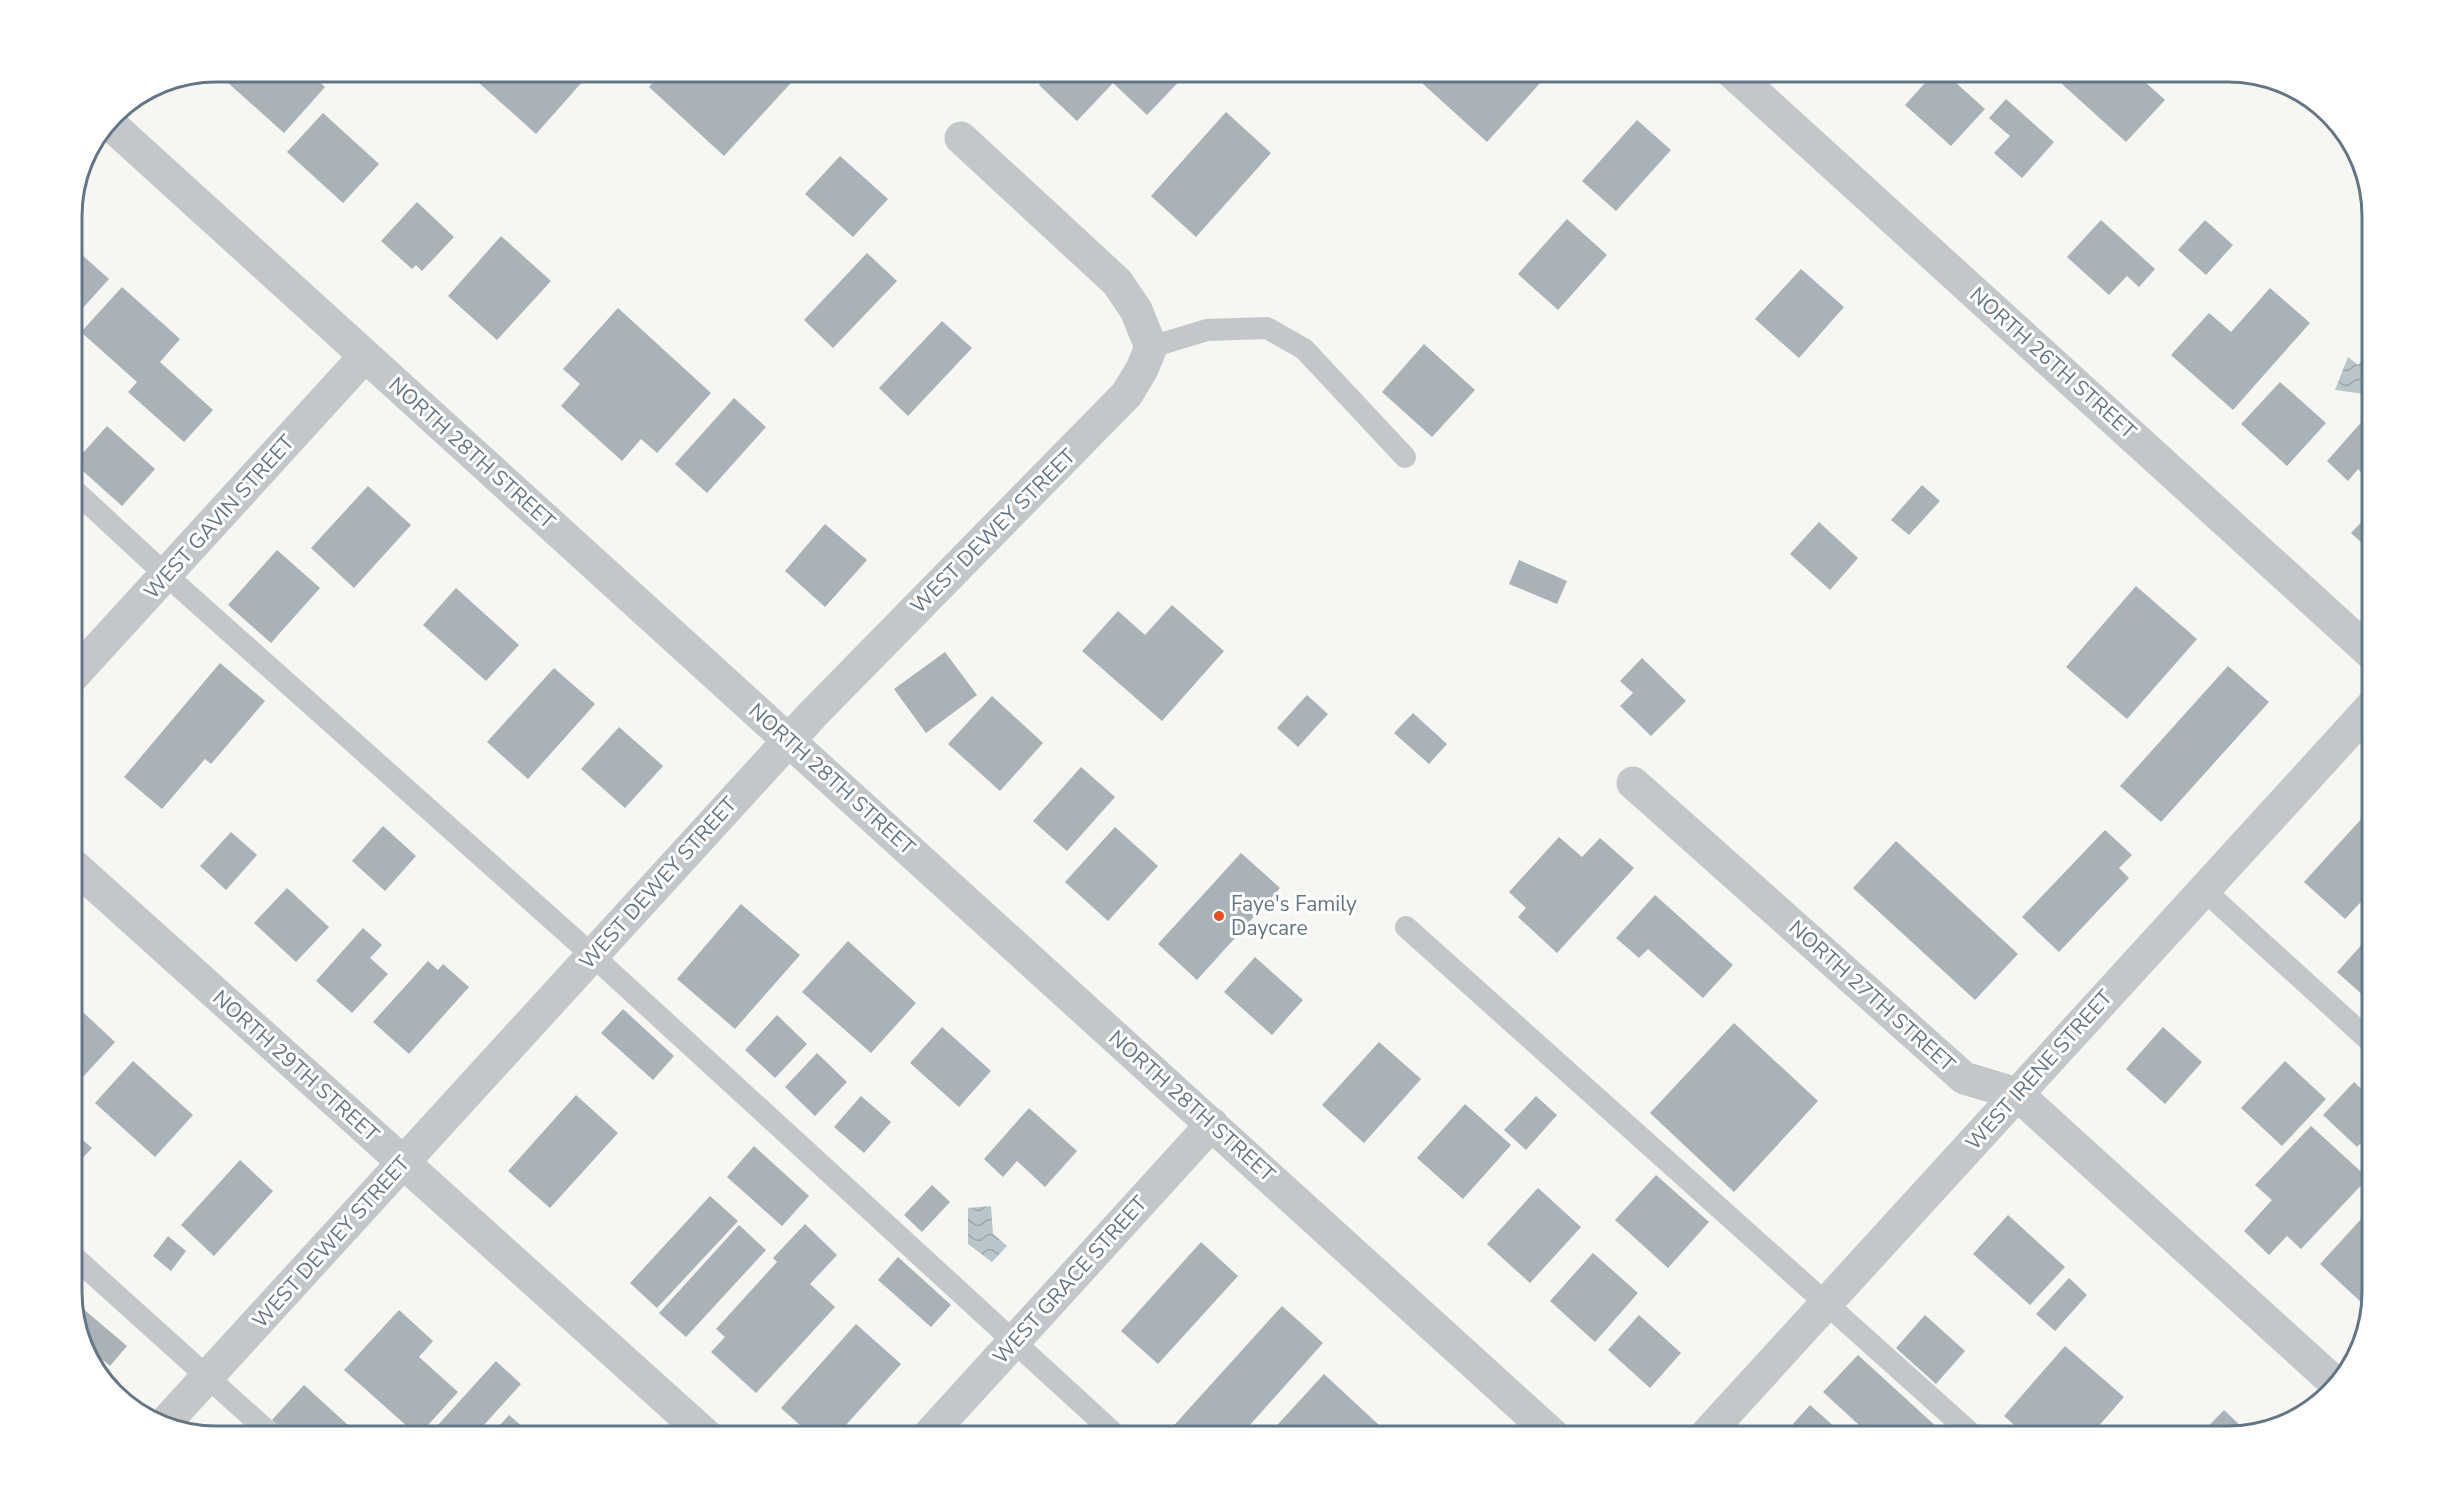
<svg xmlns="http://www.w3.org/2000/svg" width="2445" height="1508" viewBox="0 0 2445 1508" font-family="'Nunito Sans',sans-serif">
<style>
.water{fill:url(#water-waves)}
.building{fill:#a9b2b7}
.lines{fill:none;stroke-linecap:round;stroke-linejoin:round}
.service{stroke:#c3c7ca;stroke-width:22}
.minor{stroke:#c3c7ca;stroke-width:33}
.tertiary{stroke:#c3c7ca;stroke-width:33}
.poi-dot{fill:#ea4c1f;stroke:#fff;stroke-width:2}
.labels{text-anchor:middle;stroke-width:6;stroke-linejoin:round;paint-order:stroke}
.street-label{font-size:21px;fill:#647685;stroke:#fff}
.poi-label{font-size:21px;fill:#647685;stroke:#fff;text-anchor:start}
.rim{fill:none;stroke:#647685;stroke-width:3}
</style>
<defs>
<pattern id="water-waves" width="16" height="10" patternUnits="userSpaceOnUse" patternTransform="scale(1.5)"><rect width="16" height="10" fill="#b8c6c9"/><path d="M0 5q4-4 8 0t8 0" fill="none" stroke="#99a5a9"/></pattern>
</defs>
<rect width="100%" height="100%" fill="#f6f6f2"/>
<!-- water -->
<path class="water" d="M2371,350L2373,352V386L2365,394L2335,390L2348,357L2358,365Z
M991,1206L993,1234L1007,1246L992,1262L968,1244V1208Z"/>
<!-- building -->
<path class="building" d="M216,72H308L325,87L284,133Z
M467,72H591L536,134Z
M662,72H801L724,156L649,87Z
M1051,72H1188L1147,115L1113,83L1077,121L1039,85Z
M1316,72H1336L1327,82Z
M1433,72H1550L1487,142L1422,83Z
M1935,72H1944L1985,109L1951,146L1905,105Z
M2072,72H2134L2165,100L2126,142L2062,84Z
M2006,99L2054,142L2022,178L1994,153L2010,136L1989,118Z
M1226,112L1271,153L1196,237L1151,196Z
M323,113L379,164L343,203L287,152Z
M2327,118L2353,144L2355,150L2324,122Z
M1637,120L1671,150L1616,211L1582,181Z
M840,156L888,199L853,237L805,194Z
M417,202L454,237L422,271L416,265L412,269L381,241Z
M1567,219L1607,255L1558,310L1518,274Z
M2101,220L2155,269L2139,287L2127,276L2109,295L2067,257Z
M2205,220L2233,245L2206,275L2178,250Z
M501,236L551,281L497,340L448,296Z
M72,246L109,279L72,320Z
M867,253L897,281L833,348L804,320Z
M1801,269L1844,307L1799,358L1755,319Z
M122,287L180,339L160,362L213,410L184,442L128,392L137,382L81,332Z
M2270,288L2310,323L2233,410L2171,355L2209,313L2231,332Z
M618,308L711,393L657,453L641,439L622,461L561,406L580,384L563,369Z
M942,321L972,348L908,416L879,388Z
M1424,344L1475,390L1432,437L1382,392Z
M2280,382L2326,423L2287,466L2241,424Z
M734,398L766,427L707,493L675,464Z
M2373,409V482L2358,469L2348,481L2327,461Z
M107,426L155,469L122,506L74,463Z
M1922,485L1940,501L1909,535L1891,520Z
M368,486L411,525L354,588L311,548Z
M2373,510V553L2351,533Z
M1819,522L1858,558L1830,590L1790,554Z
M825,524L867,560L825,607L785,571Z
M277,550L320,588L271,643L228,605Z
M1519,560L1567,581L1557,604L1509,584Z
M2136,586L2197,639L2127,719L2066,667Z
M456,588L519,645L486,681L423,625Z
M1172,605L1224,651L1162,721L1082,651L1118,611L1145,635Z
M945,652L977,695L926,733L894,689Z
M1642,658L1686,701L1651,736L1620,706L1633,693L1620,681Z
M220,663L265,701L211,764L205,759L162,809L124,777Z
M2228,666L2269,702L2161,822L2120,786Z
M554,668L595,704L528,779L487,742Z
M1307,695L1328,714L1298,747L1277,728Z
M992,696L1043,743L1000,791L948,744Z
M1413,713L1447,744L1429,764L1394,733Z
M619,727L663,766L625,808L581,769Z
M1081,767L1115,797L1067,851L1033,821Z
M2373,806V889L2345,919L2304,882Z
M383,826L416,856L385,891L352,861Z
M1115,827L1158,866L1108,921L1065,882Z
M2105,830L2132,855L2119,868L2129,878L2059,952L2022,917Z
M231,832L257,855L226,890L200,866Z
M1559,837L1582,857L1600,838L1634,868L1557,953L1518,917L1526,908L1509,892Z
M1896,841L2018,954L1975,1000L1853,888Z
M1241,853L1280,888L1197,980L1158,944Z
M287,888L329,927L296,962L254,923Z
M1655,895L1733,965L1703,998L1648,949L1639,958L1616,938Z
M741,904L800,955L735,1029L677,979Z
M363,928L382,945L370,958L388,974L352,1013L316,981Z
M2367,939L2373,944V989L2365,997L2337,972Z
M848,941L916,1003L871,1053L802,992Z
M1255,957L1303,1000L1272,1035L1224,992Z
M428,961L438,970L443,964L469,987L409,1054L373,1022Z
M72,1002L115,1042L72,1089Z
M623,1009L674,1056L653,1080L601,1033Z
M777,1015L807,1044L775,1078L745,1050Z
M1734,1023L1818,1101L1734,1192L1650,1113Z
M942,1027L991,1071L959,1107L910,1063Z
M2163,1027L2202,1062L2165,1104L2126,1069Z
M1379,1042L1421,1079L1364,1143L1322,1105Z
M817,1053L847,1082L815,1116L785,1087Z
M133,1061L193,1115L155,1157L95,1103Z
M2285,1061L2326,1099L2282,1146L2241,1108Z
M2354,1082L2373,1100V1130L2357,1147L2323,1115Z
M576,1095L618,1133L550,1208L508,1171Z
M861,1096L891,1122L864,1153L834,1127Z
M1536,1096L1557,1115L1526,1150L1504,1130Z
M1465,1104L1511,1145L1463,1199L1417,1158Z
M1029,1108L1077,1151L1045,1187L1017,1161L1003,1177L984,1159Z
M2311,1126L2368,1178L2301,1249L2287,1236L2269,1255L2244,1231L2272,1200L2255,1185Z
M72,1131L92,1148L72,1169Z
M754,1146L809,1196L782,1226L727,1177Z
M240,1160L273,1191L214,1256L181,1225Z
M1656,1175L1709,1222L1668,1268L1615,1220Z
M932,1185L950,1202L922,1232L904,1215Z
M1538,1188L1581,1227L1530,1283L1487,1244Z
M710,1196L738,1221L657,1308L630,1283Z
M2373,1206V1291L2362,1303L2320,1264Z
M2008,1215L2065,1267L2030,1305L1973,1254Z
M805,1224L837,1255L810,1284L835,1307L756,1393L711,1352L725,1337L716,1329L777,1262L773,1258Z
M739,1225L766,1250L686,1337L659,1313Z
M168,1236L186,1251L171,1271L153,1256Z
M1201,1242L1238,1276L1158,1364L1121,1331Z
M1593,1253L1638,1293L1595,1342L1550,1301Z
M898,1257L951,1305L931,1327L878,1280Z
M2069,1278L2087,1295L2055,1331L2036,1314Z
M1282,1306L1323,1343L1240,1436H1172L1168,1432Z
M81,1307L127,1346L110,1366L86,1346L76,1313Z
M399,1310L433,1341L419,1357L458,1392L418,1436L344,1370Z
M1639,1315L1681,1353L1650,1388L1608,1350Z
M1925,1315L1965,1351L1936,1384L1896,1348Z
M856,1324L901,1364L836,1436H812L781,1408Z
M2065,1346L2124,1397L2090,1436H2027L2004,1416Z
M1858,1355L1940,1430L1934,1436H1905L1894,1426L1884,1436H1871L1823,1392Z
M496,1361L521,1384L474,1436H428Z
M1324,1374L1380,1426L1371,1436H1271L1269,1434Z
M304,1385L360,1436H290L272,1420Z
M1810,1405L1845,1436H1805L1793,1424Z
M2224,1410L2246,1431L2229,1436H2199Z
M509,1415L533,1436H490Z"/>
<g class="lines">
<!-- service -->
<path class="service" d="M1151,347L1207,330L1267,328L1304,349L1405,457
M72,488L166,575L592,955L1117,1436
M2204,890L2373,1044
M1406,927L1974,1436
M72,1255L273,1436"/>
<!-- minor -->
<path class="minor" d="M1732,72L2373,655
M72,677L365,356
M1633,783L1964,1078L2017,1094L2335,1383
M72,864L707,1436
M166,1422L813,714L1127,394L1142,369L1151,347L1136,310L1117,282L961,138
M928,1436L1212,1124
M1705,1436L2373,705"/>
<!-- tertiary -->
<path class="tertiary" d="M109,123L1554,1436"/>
</g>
<!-- markers -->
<circle class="poi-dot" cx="1219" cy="916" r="6"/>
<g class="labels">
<!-- street labels -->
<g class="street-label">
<text transform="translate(2053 363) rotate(42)" y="7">NORTH 26TH STREET</text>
<text transform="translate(472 453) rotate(42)" y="7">NORTH 28TH STREET</text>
<text transform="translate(219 517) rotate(-48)" y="7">WEST GAVIN STREET</text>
<text transform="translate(993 531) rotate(-45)" y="7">WEST DEWEY STREET</text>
<text transform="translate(832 779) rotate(42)" y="7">NORTH 28TH STREET</text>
<text transform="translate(658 883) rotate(-48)" y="7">WEST DEWEY STREET</text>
<text transform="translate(1872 996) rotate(42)" y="7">NORTH 27TH STREET</text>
<text transform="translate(296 1066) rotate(42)" y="7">NORTH 29TH STREET</text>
<text transform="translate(2039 1070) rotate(-48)" y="7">WEST IRENE STREET</text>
<text transform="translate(1192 1106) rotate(42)" y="7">NORTH 28TH STREET</text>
<text transform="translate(331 1242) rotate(-48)" y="7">WEST DEWEY STREET</text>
<text transform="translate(1070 1280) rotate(-48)" y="7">WEST GRACE STREET</text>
</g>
<!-- poi labels -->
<g class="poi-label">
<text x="1231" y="911">Faye's Family<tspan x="1231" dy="24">Daycare</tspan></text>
</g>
</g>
<!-- crop -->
<path d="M0 0H2445V1508H0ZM216 82H2228A134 134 0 0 1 2362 216V1292A134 134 0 0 1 2228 1426H216A134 134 0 0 1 82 1292V216A134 134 0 0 1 216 82Z" fill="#fff" fill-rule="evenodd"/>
<path class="rim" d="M216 82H2228A134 134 0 0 1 2362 216V1292A134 134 0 0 1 2228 1426H216A134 134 0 0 1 82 1292V216A134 134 0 0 1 216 82Z"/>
</svg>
